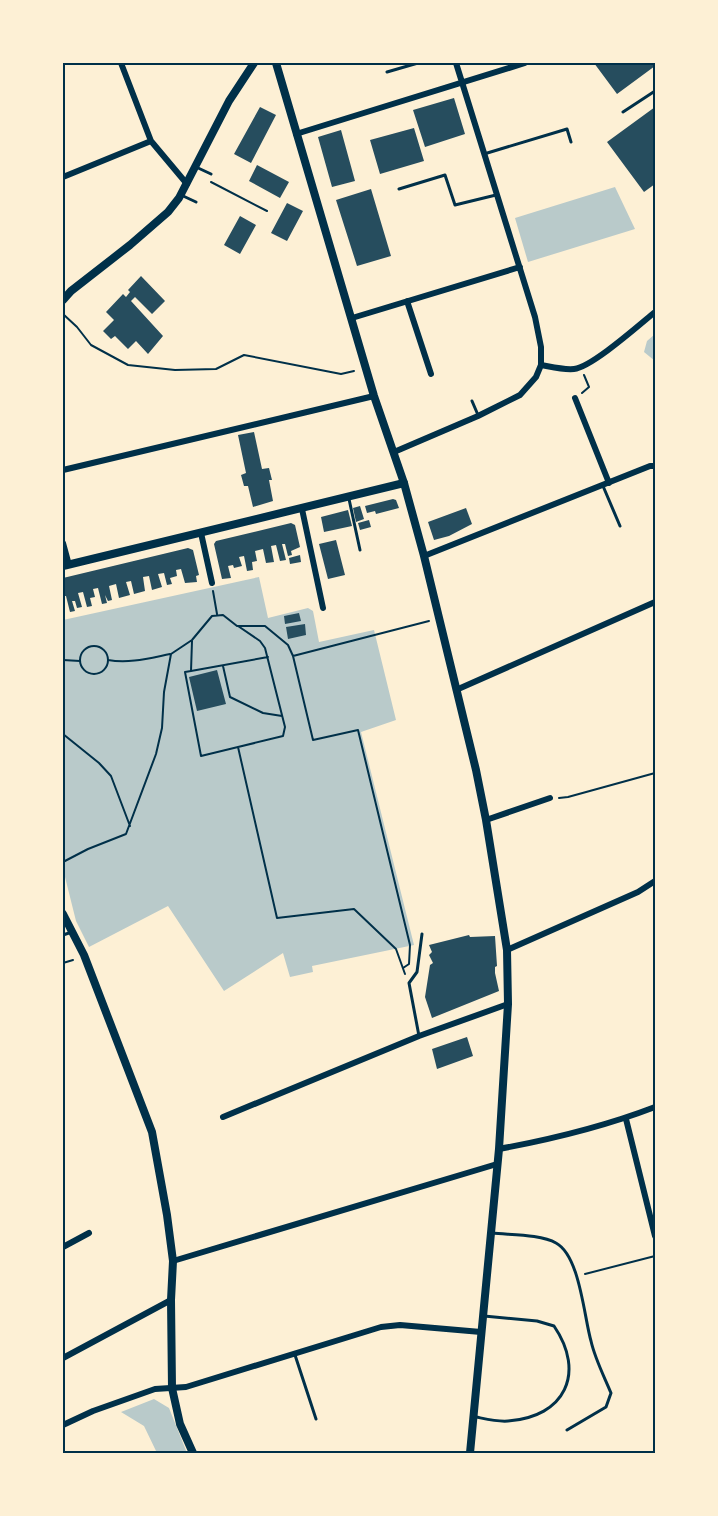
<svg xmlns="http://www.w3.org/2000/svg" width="718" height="1516" viewBox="0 0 718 1516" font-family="'Asap Condensed',sans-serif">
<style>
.green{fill:#b9caca}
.building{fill:#264d5e}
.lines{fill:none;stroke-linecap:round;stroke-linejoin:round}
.path{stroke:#003049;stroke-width:2}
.service{stroke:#003049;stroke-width:3}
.minor{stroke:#003049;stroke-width:6}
.tertiary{stroke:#003049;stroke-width:8}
.secondary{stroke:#003049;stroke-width:8}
.neatline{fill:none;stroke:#003049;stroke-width:2}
</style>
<rect width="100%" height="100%" fill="#fdf0d5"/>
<!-- green -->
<path class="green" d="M615,187L635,229L528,262L515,218Z
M655,334V361L644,352L647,341Z
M259,577L268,618L308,608L313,611L319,642L374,630L396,720L361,732L414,945L312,966L313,972L290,977L283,953L224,991L168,906L89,947L76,921L63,869V620Z
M154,1399L169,1408L187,1453H157L144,1426L121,1412Z"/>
<!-- building -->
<path class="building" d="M594,63H655V66L617,94Z
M454,98L465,134L425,147L413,110Z
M260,107L276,115L251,163L234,154Z
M655,107V184L644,192L607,142Z
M414,128L424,161L380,174L370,140Z
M341,130L355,181L332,187L318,137Z
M257,165L289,182L280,198L249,181Z
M371,189L391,256L357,266L336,200Z
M287,203L303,211L287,241L271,233Z
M240,216L256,225L240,254L224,245Z
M141,276L165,301L152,314L135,297L131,301L163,336L148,354L136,341L128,349L115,336L111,339L103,331L114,320L106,312L123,294L126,297L130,292L128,290Z
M254,432L262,469L269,468L272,480H269L273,501L253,507L248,486H244L241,475L246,473L238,435Z
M393,499L396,500L399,508L376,514L375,511L367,513L365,506Z
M360,506L364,519L356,522L353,508Z
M466,508L472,524L449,536L434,540L428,522Z
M348,510L352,526L324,532L321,517Z
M369,520L371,527L360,530L358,523Z
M291,523L295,525L300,547L291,551L292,555L288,556L285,544H282L286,560L280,561L276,545L271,546L274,562L266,563L263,549L255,551L257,561L252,562L253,570L247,571L244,556L239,557L242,566L234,568L233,565L228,566L231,578L222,579L214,544L216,541Z
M336,540L345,575L328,579L319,544Z
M188,548L193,550L199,575L196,576L197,582L185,583L181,569L176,570L177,576L170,578L172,584L167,585L164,573L158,574L162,587L152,590L149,576L143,577L145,591L134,594L131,581L126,582L130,595L119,598L116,584L109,586L112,600L108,601L105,595L107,603L102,604L98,588L93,589L95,597L90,598L92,606L87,607L83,592L78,593L82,607L77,608L75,601H72L75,611L70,612L66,596H63V578Z
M300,555L301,562L290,564L289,558Z
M299,613L301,621L285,624L284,616Z
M305,624L306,635L288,639L286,627Z
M217,670L226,704L197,711L189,677Z
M469,935L470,937L495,936L497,966L495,967V973L499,991L432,1018L425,997L430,965L433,963L429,955L432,952L429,945Z
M467,1037L473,1056L437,1069L432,1049Z"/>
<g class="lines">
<!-- path -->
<path class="path" d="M211,182L267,211
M63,314L77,327L91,345L128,365L175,370L216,369L244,355L341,374L354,371
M582,393L589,387L584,375
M213,591L217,614
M238,626L260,641L265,648L285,727L283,736L238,747L277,918L354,909L396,949L405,974
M192,641L191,671L185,672L201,756L238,747
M80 660a14 14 0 1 1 28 0a14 14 0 1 1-28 0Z
M293,656L313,740L358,730L410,945L409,964L403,968
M63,660L80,661
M108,660C129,664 150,658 170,654
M223,666L230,697L263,713L282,716
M191,671L268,657
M63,734L99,763L111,776L130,826
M559,798L568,797L655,773
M63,862L88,849L126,834L156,754L162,728L164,692L171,654L192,640L212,616L223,615L237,626H265L288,645L293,656L429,621
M63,963L73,960
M585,1274L655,1256"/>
<!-- service -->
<path class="service" d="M387,72L418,63
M623,112L655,91
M484,154L567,129L571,142
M196,167L211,174
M399,189L445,175L455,205L496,195
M181,195L196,202
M472,401L478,415
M603,486L620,526
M349,499L360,550
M63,935L72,932
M419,1036L409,983L417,972L422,934
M492,1233C510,1235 541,1234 556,1243C580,1256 584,1317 591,1341C595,1359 604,1376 611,1393L606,1407L567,1430
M295,1355L316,1419
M476,1417C486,1419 498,1422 508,1421C565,1417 586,1373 554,1326L537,1321L484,1316"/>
<!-- minor -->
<path class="minor" d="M121,63L151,141L187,184
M296,134L525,63
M63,177L151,141
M407,301L431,374
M352,318L520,267
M541,365C552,367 563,370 574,369C592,367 639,325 655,312
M575,398L609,483
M394,452L478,416L520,395L536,377L541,365V347L535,317L456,63
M63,470L374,396
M302,509L323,608
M201,533L212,583
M63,543L69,565
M424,556L650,466H655
M456,690L655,602
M486,820L550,798
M507,950L638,892L655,881
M223,1117L419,1036L508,1004
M626,1119L655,1236
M499,1149C553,1139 603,1127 655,1107
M63,1247L89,1233
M173,1261L497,1164
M63,1358L171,1300
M63,1425L93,1411L155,1389L186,1387L381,1327L400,1325L481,1332"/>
<!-- tertiary -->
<path class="tertiary" d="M276,63L374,396L404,483
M63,300L71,291L130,245L168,212L179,198L229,101L254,63
M63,914L84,955L152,1132L167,1215L173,1261L171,1300L172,1388L180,1424L193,1453"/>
<!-- secondary -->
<path class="secondary" d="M63,566L404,483L424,556L476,770L486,820L507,950L508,1004L499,1149L470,1453"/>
</g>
<!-- border -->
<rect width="718" height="1516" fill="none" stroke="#fdf0d5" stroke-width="129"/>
<rect x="64" y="64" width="590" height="1388" class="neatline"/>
</svg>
